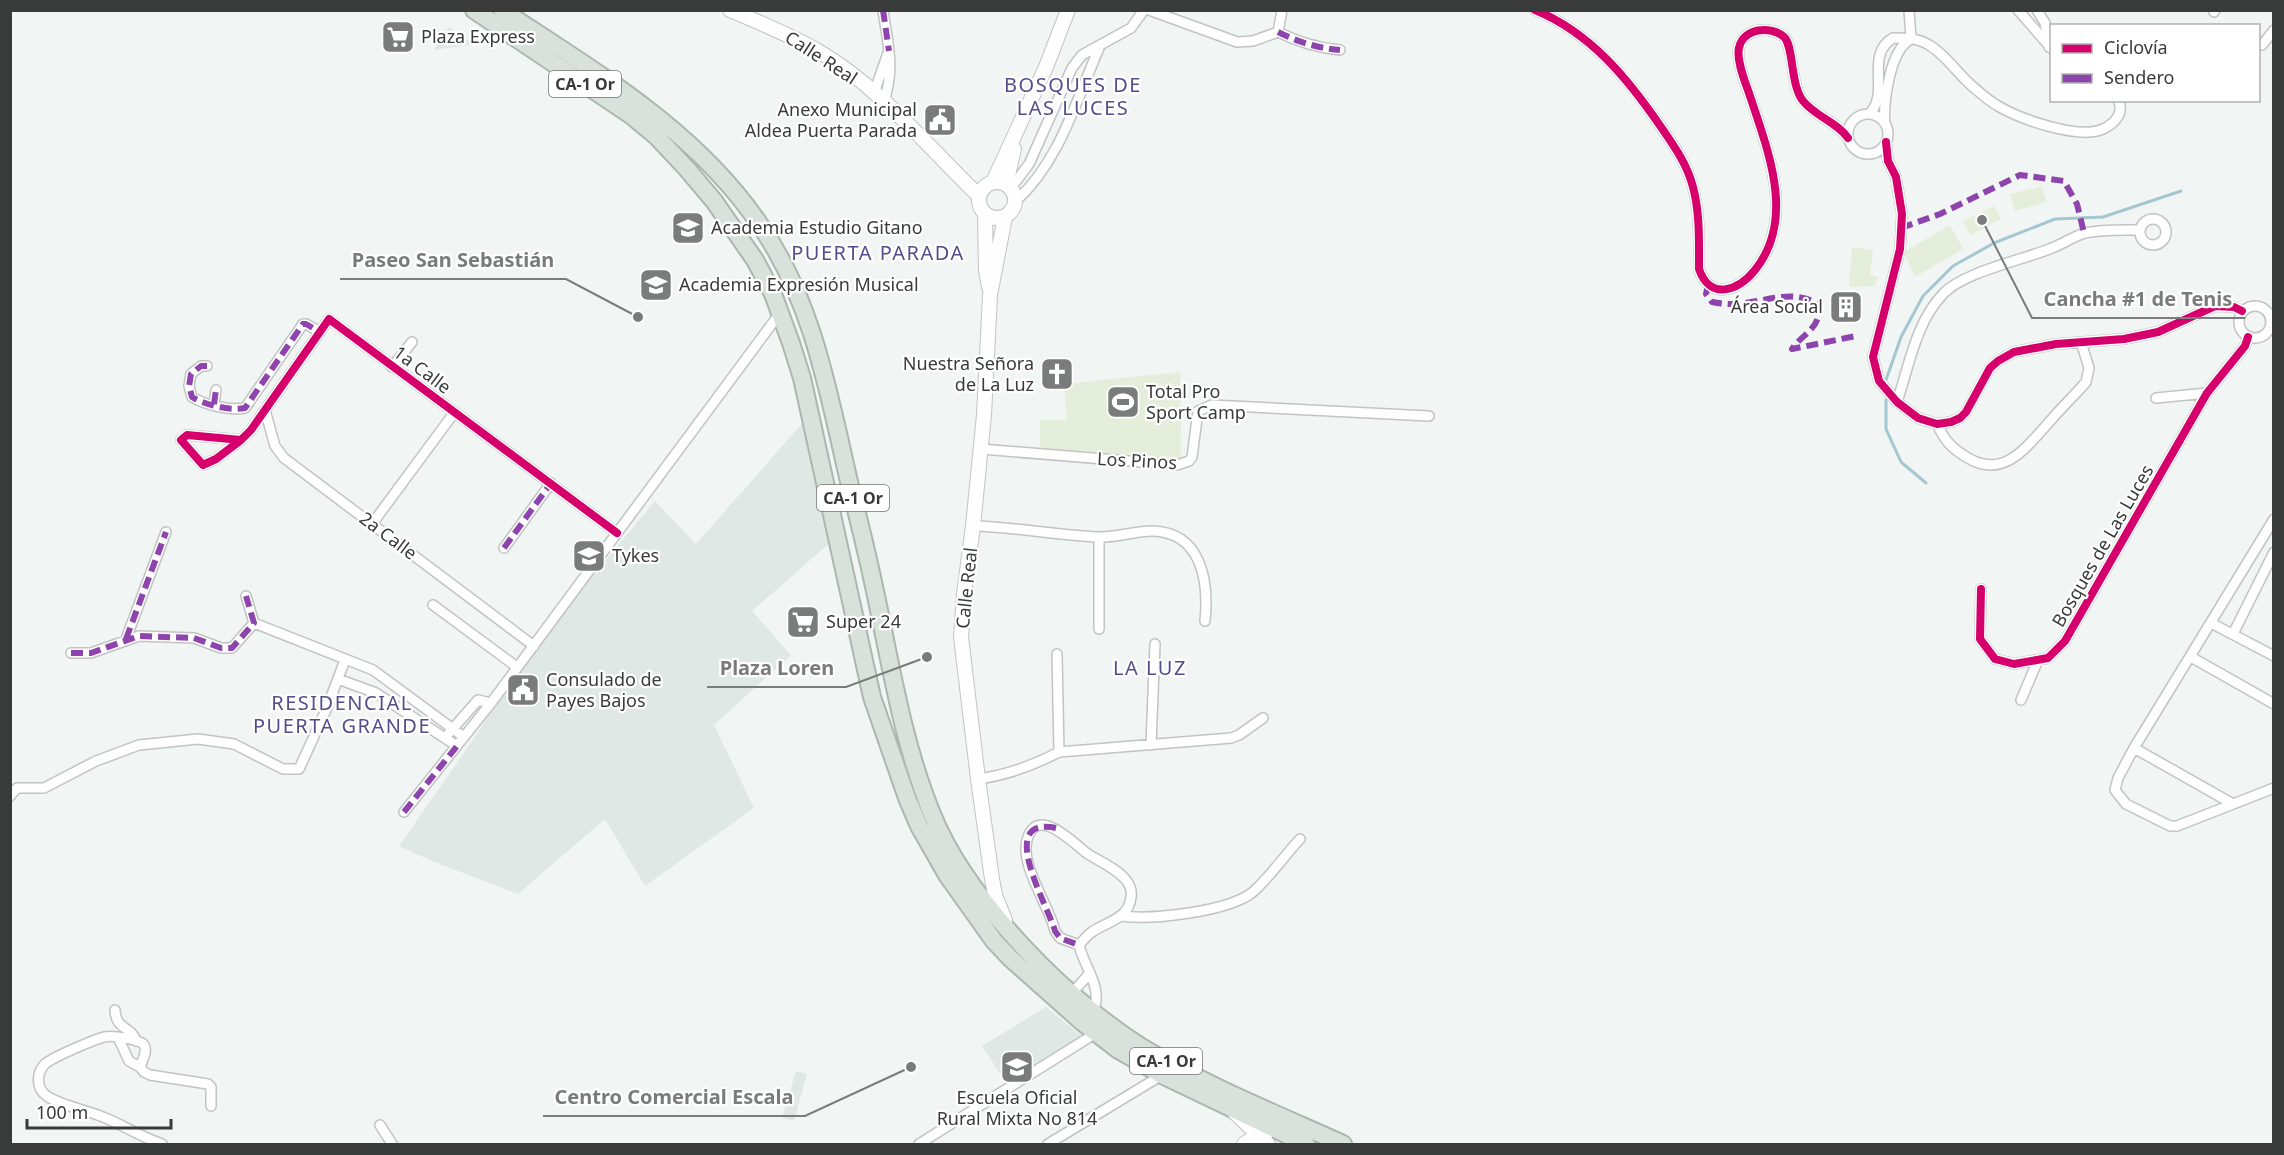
<svg xmlns="http://www.w3.org/2000/svg" width="2284" height="1155" viewBox="0 0 2284 1155" font-family="'Noto Sans',sans-serif">
<style>
.built{fill:#dfe8e4}
.green{fill:#e5eeda}
.lines{fill:none;stroke-linecap:round;stroke-linejoin:round}
.stream{stroke:#a4c7d1;stroke-width:3}
.street-casing{stroke:#c2c4c3;stroke-width:12}
.secondary-casing{stroke:#c2c4c3;stroke-width:16}
.highway-casing{stroke:#acb7af;stroke-width:20}
.street{stroke:#fdfefd;stroke-width:9}
.secondary{stroke:#fdfefd;stroke-width:14}
.highway{stroke:#d8e2da;stroke-width:16}
.quiet{stroke:#8e44ad;stroke-width:6;stroke-dasharray:12 6;stroke-linecap:butt}
.cycleway-casing{stroke:#fff;stroke-width:11}
.cycleway{stroke:#d6006c;stroke-width:8}
.labels{text-anchor:middle;stroke-width:4.5;stroke-linejoin:round;paint-order:stroke}
.shield{fill:#fff;stroke:#747675;stroke-width:1.5}
.shield-label{font-size:16px;font-weight:bold;fill:#393b3a}
.poi-label{font-size:18px;fill:#393b3a;stroke:#fff;text-anchor:start}
.street-label{font-size:18px;fill:#393b3a;stroke:#fff}
.neighbourhood-label{font-size:20px;letter-spacing:1.5px;fill:#544d8c;stroke:#fff}
.leader{fill:none;stroke:#797c7b;stroke-width:2}
.callout-dot{fill:#797c7b;stroke:#fff;stroke-width:2}
.callout-label{font-size:20px;text-anchor:middle;font-weight:bold;fill:#797c7b;stroke:#fff;stroke-width:4.5;stroke-linejoin:round;paint-order:stroke}
</style>
<rect width="100%" height="100%" fill="#f1f5f3"/>
<!-- built -->
<path class="built" d="M449,27L473,44L434,50Z
M805,420L832,541L752,611L791,655L714,725L754,808L645,886L605,819L518,894L432,861L399,846L475,737L534,646L655,501L696,544Z
M1046,1007L1084,1038L1009,1087L982,1046Z
M796,1071L807,1074L794,1121L782,1118Z"/>
<!-- green -->
<path class="green" d="M2042,186L2046,202L2015,211L2010,194Z
M1994,206L2001,219L1970,235L1963,221Z
M1950,225L1963,249L1915,277L1904,252Z
M1852,247L1873,250L1870,275L1878,277L1875,286L1849,287Z
M1180,372L1181,460L1040,448V420H1067L1064,384Z"/>
<g class="lines">
<!-- stream -->
<path class="stream" d="M1886,380L1901,337L1923,296L1953,266L1994,243L2055,219L2103,217L2181,191
M1886,400V429L1901,462L1926,483"/>
<defs>
<path id="street" d="M883,10C888,46 895,67 884,102
M1149,10L1237,42L1253,41L1278,32C1298,42 1317,48 1340,50
M1535,10C1591,33 1628,79 1661,127C1674,146 1687,164 1693,187C1700,213 1699,242 1699,269C1710,301 1738,291 1755,270C1796,219 1768,151 1750,96C1746,84 1736,61 1739,48C1743,28 1771,25 1784,37C1794,46 1790,85 1803,101C1816,117 1837,122 1848,138
M1909,10L1911,38
M2018,10L2052,49
M2037,10L2045,23L2049,47
M2214,12L2215,10
M1278,32L1282,10
M2262,45L2274,30
M874,93L888,53
M1869,114C1891,93 1864,55 1893,38C1905,38 1918,38 1929,45C1945,54 1958,74 1972,86C1980,93 1989,101 1998,106C2020,119 2079,140 2103,129C2114,124 2125,113 2118,100
M1848 134a20 20 0 1 1 40 0a20 20 0 1 1-40 0Z
M1885,124C1883,104 1889,65 1901,48C1903,45 1908,41 1911,38
M1886,142L1888,161L1896,177L1902,214L1900,249L1873,357L1879,381L1897,402L1918,418L1937,424L1951,422L1960,418L1966,412L1990,368L1998,361L2014,352L2056,344L2124,339L2158,332L2215,306L2234,307L2242,311
M1011,188L1029,164L1072,68L1082,55L1131,28L1144,10
M1016,201C1060,161 1076,100 1100,46
M2140 232a13 13 0 1 1 26 0a13 13 0 1 1-26 0Z
M2239 322a16 16 0 1 1 32 0a16 16 0 1 1-32 0Z
M207,366H201L191,374L189,386L192,397C205,405 230,411 245,408L303,324H306L320,332
M392,367L412,342
M2156,398L2207,393
M1897,402C1909,366 1916,322 1943,294C1963,272 2023,260 2052,248C2063,244 2074,236 2085,233C2103,229 2122,230 2140,230
M214,404L216,390
M265,410L275,446L284,458L534,646
M1937,424C1945,441 1951,448 1968,458C2005,480 2028,445 2051,420C2062,407 2075,395 2086,382L2089,368L2081,342
M241,440L216,459L203,465L181,440L187,435L241,440L251,430L329,319L617,533
M981,449L1177,465L1189,461L1192,457L1198,411L1212,405L1429,416
M2274,519L2134,748L2118,778L2115,790L2126,804L2170,826H2177L2274,788
M372,524L454,413
M973,526C1015,527 1056,535 1097,537C1116,538 1134,531 1152,531C1202,532 1209,582 1205,621
M1099,537V629
M504,548L551,483
M1981,589L1980,639L1995,659L2014,664L2048,658L2065,641L2207,393L2245,346L2248,337
M246,596L254,623
M433,605L517,667
M254,623L373,670L464,737
M2211,623L2274,656
M2233,634L2274,552
M126,639L166,532
M71,653H91L139,636L194,638L221,648H232L254,623
M1057,654L1059,752
M2191,657L2274,704
M338,679L376,693L457,746
M2021,700L2038,660
M449,733L478,700L491,703
M1151,745L1155,644
M2134,748L2233,804
M978,779C1008,775 1032,766 1059,752L1231,738L1239,735L1263,718
M10,796L17,788H44L96,761L139,745L198,739L234,744L283,769H299L326,710L345,660
M404,812L491,703L780,313
M1121,916C1152,920 1228,912 1253,892C1270,877 1284,856 1300,839
M1079,945L1060,938L1055,931C1049,905 1020,866 1027,840C1037,803 1075,845 1088,854C1101,862 1117,869 1126,880C1130,885 1132,891 1131,897C1129,919 1106,922 1092,932C1087,935 1083,941 1079,945C1084,967 1104,989 1093,1011
M1072,993L1089,974
M115,1010C116,1031 131,1025 136,1041
M118,1037L129,1061L140,1067
M380,1125L392,1144
M162,1144C141,1137 123,1125 103,1117C87,1110 61,1106 47,1096C36,1089 36,1073 45,1064C53,1057 93,1040 104,1037C111,1035 140,1039 144,1045C148,1051 142,1061 140,1067L144,1072L150,1075L208,1084L211,1087V1106
M919,1144L1096,1033
M1048,1144L1162,1075"/>
<path id="secondary" d="M730,10C761,23 790,35 818,51C880,87 928,147 979,196
M979 200a18 18 0 1 1 36 0a18 18 0 1 1-36 0Z
M993,182L1046,67L1068,10
M1006,184L1014,149
M985,214L986,270L989,287
M1005,217L990,295L984,415L973,526L964,594L961,637L978,779L992,879L995,895L1005,920
M1235,1113L1268,1144
M1244,1144L1258,1135L1266,1133"/>
<path id="highway" d="M474,10L632,116L656,136L687,169L714,201L755,260L773,294L791,343L802,378L872,697L907,798L919,826L947,875L994,941L1010,958L1082,1022L1117,1049L1162,1075L1306,1144
M502,10C595,72 696,130 760,225C814,303 829,396 850,486C862,532 873,579 882,625C895,689 907,753 932,814C967,901 1072,1007 1153,1054C1212,1088 1281,1116 1343,1144"/>
</defs>
<!-- street casing -->
<use href="#street" class="street-casing"/>
<!-- secondary casing -->
<use href="#secondary" class="secondary-casing"/>
<!-- highway casing -->
<use href="#highway" class="highway-casing"/>
<!-- street -->
<use href="#street" class="street"/>
<!-- secondary -->
<use href="#secondary" class="secondary"/>
<!-- highway -->
<use href="#highway" class="highway"/>
<!-- quiet -->
<path class="quiet" d="M883,10L889,51
M1278,32C1298,42 1317,48 1340,50
M1901,228L1940,214L2020,175L2064,181L2077,204L2084,233
M1708,284L1706,294L1712,302C1723,304 1733,305 1745,303C1770,300 1796,289 1819,305C1821,329 1804,332 1792,349L1856,336
M207,366H201L191,374L189,386L192,397C205,405 230,411 245,408L303,324H306L320,332
M214,404L216,390
M504,548L551,483
M126,639L166,532
M71,653H91L139,636L194,638L221,648H232L254,623L246,596
M404,812L457,746
M1056,828C994,815 1049,908 1055,931L1060,938L1079,945"/>
<defs>
<path id="cycleway" d="M1535,10C1591,33 1628,79 1661,127C1674,146 1687,164 1693,187C1700,213 1699,242 1699,269C1710,301 1738,291 1755,270C1796,219 1768,151 1750,96C1746,84 1736,61 1739,48C1743,28 1771,25 1784,37C1794,46 1790,85 1803,101C1816,117 1837,122 1848,138
M1886,142L1888,161L1896,177L1902,214L1900,249L1873,357L1879,381L1897,402L1918,418L1937,424L1951,422L1960,418L1966,412L1990,368L1998,361L2014,352L2056,344L2124,339L2158,332L2215,306L2234,307L2242,311
M241,440L216,459L203,465L181,440L187,435L241,440L251,430L329,319L617,533
M1981,589L1980,639L1995,659L2014,664L2048,658L2065,641L2207,393L2245,346L2248,337"/>
</defs>
<!-- cycleway casing -->
<use href="#cycleway" class="cycleway-casing"/>
<!-- cycleway -->
<use href="#cycleway" class="cycleway"/>
</g>
<!-- icons -->
<defs>
<symbol id="supermarket-square" viewBox="-11 -11 22 22"><rect x="-9" y="-9" width="18" height="18" rx="4" fill="#797c7b" stroke="#fff"/><path d="M-6-5.5h2.5l.6 2H6L4.5 2H-2.5L-4.4-4H-6ZM-1.5 3.2a1.3 1.3 0 1 0 .1 0ZM3 3.2a1.3 1.3 0 1 0 .1 0Z" fill="#fff"/></symbol>
<symbol id="civic-square" viewBox="-11 -11 22 22"><rect x="-9" y="-9" width="18" height="18" rx="4" fill="#797c7b" stroke="#fff"/><path d="M-.6-6.5H3V-4.5H.6V-3L4-1V1h2V6H-6V1h2V-1L-.6-3ZM-1.2 2.5V6h2.4V2.5Z" fill="#fff"/></symbol>
<symbol id="school-square" viewBox="-11 -11 22 22"><rect x="-9" y="-9" width="18" height="18" rx="4" fill="#797c7b" stroke="#fff"/><path d="M0-5L7-2L0 1L-7-2ZM-4 1L0 2.5L4 1V4Q0 6-4 4Z" fill="#fff"/></symbol>
<symbol id="building-square" viewBox="-11 -11 22 22"><rect x="-9" y="-9" width="18" height="18" rx="4" fill="#797c7b" stroke="#fff"/><path d="M-4-6H4V6H1V3H-1V6H-4ZM-2.5-4.3h1.7v1.8h-1.7ZM.8-4.3h1.7v1.8H.8ZM-2.5-1h1.7V.8h-1.7ZM.8-1h1.7V.8H.8Z" fill="#fff"/></symbol>
<symbol id="church-square" viewBox="-11 -11 22 22"><rect x="-9" y="-9" width="18" height="18" rx="4" fill="#797c7b" stroke="#fff"/><path d="M-1.2-6h2.4v3.5h3.3v2.4h-3.3V6h-2.4V-.1h-3.3v-2.4h3.3Z" fill="#fff"/></symbol>
<symbol id="stadium-square" viewBox="-11 -11 22 22"><rect x="-9" y="-9" width="18" height="18" rx="4" fill="#797c7b" stroke="#fff"/><path d="M0-5a6.5 5 0 1 0 0 10a6.5 5 0 1 0 0-10ZM-3.5-1.8h7v3.6h-7Z" fill="#fff"/></symbol>
</defs>
<g fill-rule="evenodd">
<use href="#supermarket-square" x="379" y="18" width="38" height="38"/>
<use href="#civic-square" x="921" y="101" width="38" height="38"/>
<use href="#school-square" x="669" y="209" width="38" height="38"/>
<use href="#school-square" x="637" y="266" width="38" height="38"/>
<use href="#building-square" x="1827" y="288" width="38" height="38"/>
<use href="#church-square" x="1038" y="355" width="38" height="38"/>
<use href="#stadium-square" x="1104" y="383" width="38" height="38"/>
<use href="#school-square" x="570" y="537" width="38" height="38"/>
<use href="#supermarket-square" x="784" y="603" width="38" height="38"/>
<use href="#civic-square" x="504" y="671" width="38" height="38"/>
<use href="#school-square" x="998" y="1048" width="38" height="38"/>
</g>
<g class="labels">
<!-- shield labels -->
<g class="shield">
<rect x="549" y="71" width="72" height="26" rx="4.5"/>
<rect x="817" y="485" width="72" height="26" rx="4.5"/>
<rect x="1130" y="1048" width="72" height="26" rx="4.5"/>
</g>
<g class="shield-label">
<text x="585" y="90">CA-1 Or</text>
<text x="853" y="504">CA-1 Or</text>
<text x="1166" y="1067">CA-1 Or</text>
</g>
<!-- poi labels -->
<g class="poi-label">
<text x="421" y="43">Plaza Express</text>
<text x="917" y="116" text-anchor="end">Anexo Municipal<tspan x="917" dy="21">Aldea Puerta Parada</tspan></text>
<text x="711" y="234">Academia Estudio Gitano</text>
<text x="679" y="291">Academia Expresión Musical</text>
<text x="1823" y="313" text-anchor="end">Área Social</text>
<text x="1034" y="370" text-anchor="end">Nuestra Señora<tspan x="1034" dy="21">de La Luz</tspan></text>
<text x="1146" y="398">Total Pro<tspan x="1146" dy="21">Sport Camp</tspan></text>
<text x="612" y="562">Tykes</text>
<text x="826" y="628">Super 24</text>
<text x="546" y="686">Consulado de<tspan x="546" dy="21">Payes Bajos</tspan></text>
<text x="1017" y="1104" text-anchor="middle">Escuela Oficial<tspan x="1017" dy="21">Rural Mixta No 814</tspan></text>
</g>
<!-- street labels -->
<g class="street-label">
<text transform="translate(821 58) rotate(33)" y="6">Calle Real</text>
<text transform="translate(422 370) rotate(37)" y="6">1a Calle</text>
<text transform="translate(1137 461) rotate(3)" y="6">Los Pinos</text>
<text transform="translate(388 536) rotate(37)" y="6">2a Calle</text>
<text transform="translate(2103 546) rotate(-60)" y="6">Bosques de Las Luces</text>
<text transform="translate(967 588) rotate(-84)" y="6">Calle Real</text>
</g>
<!-- neighbourhood labels -->
<g class="neighbourhood-label">
<text x="1073" y="92">BOSQUES DE<tspan x="1073" dy="23">LAS LUCES</tspan></text>
<text x="878" y="260">PUERTA PARADA</text>
<text x="1150" y="675">LA LUZ</text>
<text x="342" y="710">RESIDENCIAL<tspan x="342" dy="23">PUERTA GRANDE</tspan></text>
</g>
</g>
<!-- callouts -->
<path class="leader" d="M638 317L566 279H340M1982 220L2032 318H2245M927 657L846 687H707M911 1067L805 1116H543"/>
<g class="callout-dot">
<circle cx="638" cy="317" r="6"/>
<circle cx="1982" cy="220" r="6"/>
<circle cx="927" cy="657" r="6"/>
<circle cx="911" cy="1067" r="6"/>
</g>
<g class="callout-label">
<text x="453" y="267">Paseo San Sebastián</text>
<text x="2138" y="306">Cancha #1 de Tenis</text>
<text x="777" y="675">Plaza Loren</text>
<text x="674" y="1104">Centro Comercial Escala</text>
</g>
<!-- border -->
<rect width="2284" height="1155" fill="none" stroke="#393b3a" stroke-width="24"/>
<!-- legend -->
<rect x="2050" y="24" width="210" height="78" fill="#ffffff" stroke="#b0b1b0" stroke-width="1.5"/>
<rect x="2062" y="44" width="30" height="9" fill="#d6006c" stroke="#b0b1b0" stroke-width="1.5"/>
<text x="2104" y="54" font-size="18" fill="#393b3a">Ciclovía</text>
<rect x="2062" y="74" width="30" height="9" fill="#8e44ad" stroke="#b0b1b0" stroke-width="1.5"/>
<text x="2104" y="84" font-size="18" fill="#393b3a">Sendero</text>
<!-- scale -->
<path d="M27 1119v9h144v-9" fill="none" stroke="#393b3a" stroke-width="3"/>
<text x="36" y="1119" font-size="18" fill="#393b3a" stroke="#ffffff" stroke-width="4.5" paint-order="stroke">100 m</text>
</svg>
